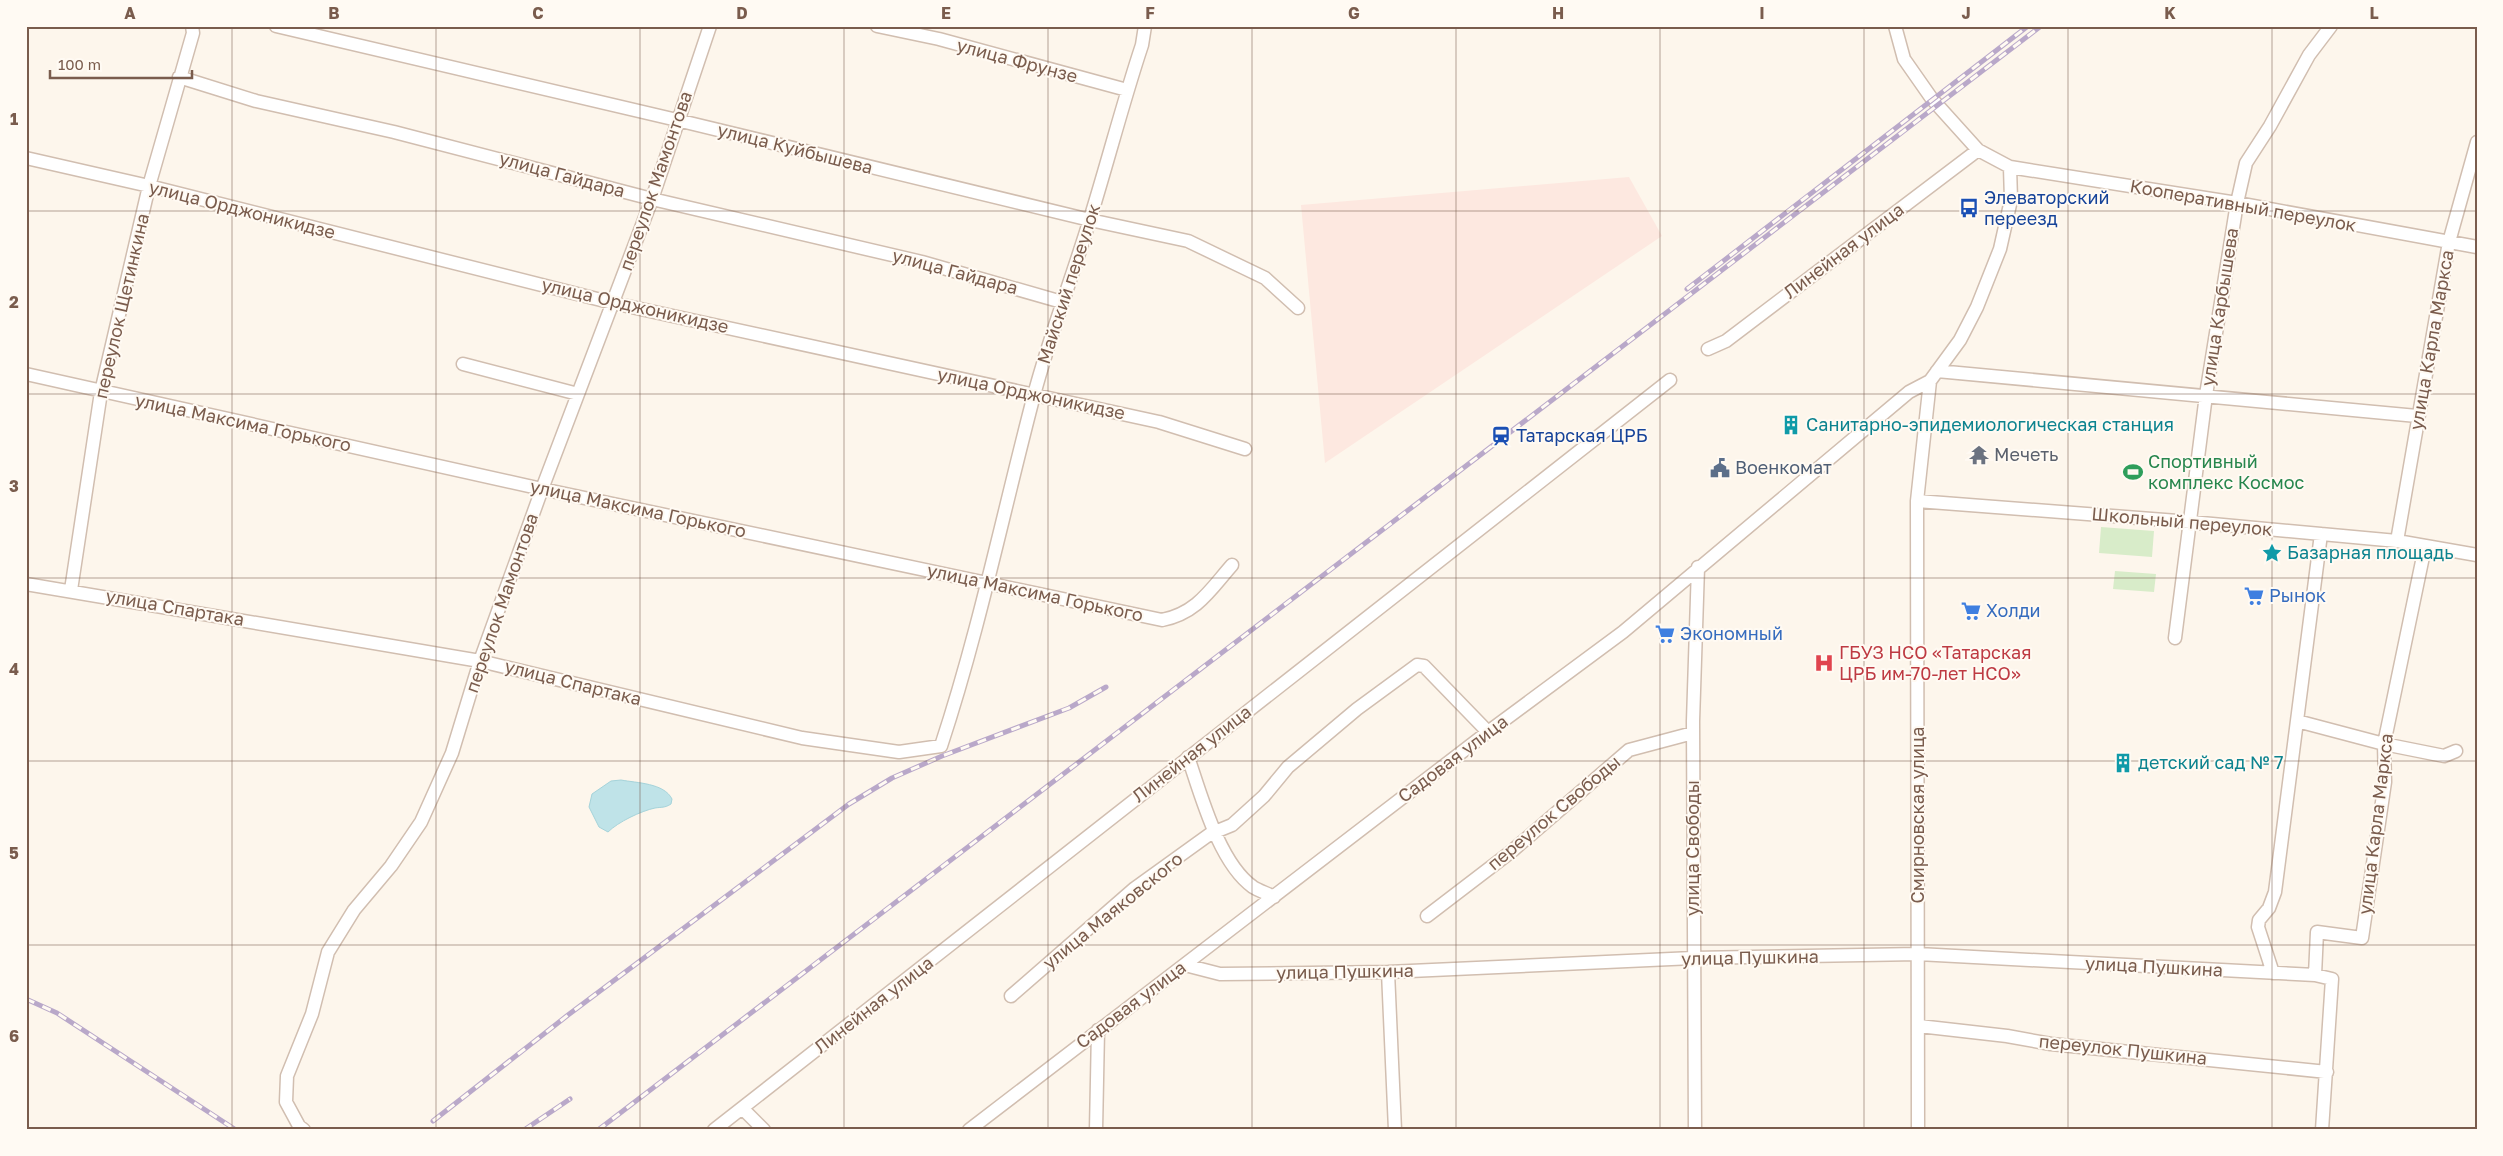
<svg xmlns="http://www.w3.org/2000/svg" width="2503" height="1156" viewBox="0 0 2503 1156" font-family="'Golos Text',sans-serif">
<style>
.commercial{fill:#fde8e0}
.green{fill:#d8ecc9}
.water{fill:#bfe3e8;stroke:#a5d3da}
.lines{fill:none;stroke-linecap:round;stroke-linejoin:round}
.minor-casing{stroke:#d1beb0;stroke-width:15}
.minor{stroke:#fff;stroke-width:12}
.rail-casing{stroke:#b9a8c9;stroke-width:5}
.rail{stroke:#fffaf3;stroke-width:3;stroke-dasharray:9;stroke-linecap:butt}
.grid{fill:none;stroke:#7a5c4d;stroke-width:1;stroke-opacity:0.55}
.labels{text-anchor:middle;stroke-width:4;stroke-linejoin:round;paint-order:stroke}
.street-label{font-size:18px;fill:#7a5c4d;stroke:#fffaf3}
.transit-label{font-size:18px;fill:#164399;stroke:#fffaf3;text-anchor:start}
.culture-label{font-size:18px;fill:#0d838f;stroke:#fffaf3;text-anchor:start}
.worship-label{font-size:18px;fill:#5b616d;stroke:#fffaf3;text-anchor:start}
.leisure-label{font-size:18px;fill:#27864d;stroke:#fffaf3;text-anchor:start}
.service-label{font-size:18px;fill:#4e5e75;stroke:#fffaf3;text-anchor:start}
.shop-label{font-size:18px;fill:#366cbe;stroke:#fffaf3;text-anchor:start}
.health-label{font-size:18px;fill:#be3a42;stroke:#fffaf3;text-anchor:start}
.neatline{fill:none;stroke:#7a5c4d;stroke-width:2}
.grid-label{font-size:16px;text-anchor:middle;font-weight:bold;fill:#7a5c4d}
</style>
<rect width="100%" height="100%" fill="#fdf6ec"/>
<!-- commercial -->
<path class="commercial" d="M1629,177L1662,236L1325,463L1301,205Z"/>
<!-- green -->
<path class="green" d="M2101,527L2154,531L2152,557L2099,553Z
M2115,571L2156,574L2154,592L2113,589Z"/>
<!-- water -->
<path class="water" d="M621,780C637,783 664,783 672,799L671,804C665,808 661,807 655,808C641,811 618,822 608,832L599,827L589,807L592,794L611,781Z"/>
<g class="lines">
<defs>
<path id="minor" d="M276,26L677,120L1090,220L1188,241L1265,278L1298,308
M877,26L939,39L1127,90
M1895,26L1904,59L1932,99L1978,150L2010,167L2237,203L2477,247
M179,77L256,101L394,132L652,199L922,262L1062,302
M26,158L149,186L613,303L1159,422L1245,449
M1708,349L1726,341L1978,150
M463,364L578,394
M1937,371L2417,416
M26,374L542,489L1162,620C1197,613 1210,590 1232,565
M1917,501L2191,522L2397,541L2477,555
M2397,541L2449,242L2477,142
M26,584L480,661L802,738L899,752L941,746C979,631 1003,513 1034,395C1050,335 1072,278 1090,219C1108,161 1123,102 1142,45L1145,26
M71,590L101,392L149,186L193,33L192,26
M2175,638L2206,395L2237,203L2246,163L2270,126L2309,55L2331,26
M2297,721L2384,744L2444,756L2456,751
M1188,757C1201,795 1219,863 1253,887C1259,891 1267,893 1274,897
M1427,916L1512,851L1629,750L1693,733
M1185,965L1220,974L1388,972L1693,958L1918,954L2315,975
M1388,972L1395,1130
M2273,973L2258,927L2259,920L2269,908L2275,892L2321,534
M1011,996L1135,888L1210,834L1232,825L1264,796L1288,767L1357,709L1417,665L1424,666L1488,732
M1919,1026L2007,1036L2051,1044L2327,1072
M742,1108L764,1130
M304,1130L299,1126L286,1102L287,1076L312,1014L328,952L354,910L391,866L421,822L452,753L480,661L542,489L652,199L710,26
M714,1130L1670,380
M969,1130L1488,732L1623,632L1909,392L1930,381
M1096,1130L1098,1030
M1695,1130L1693,721L1698,567
M1918,1130L1917,501L1930,381L1960,340L1977,307L2000,249L2011,200L2010,167
M2322,1130L2332,979L2315,975L2317,932L2362,938L2385,782L2384,744L2425,547"/>
</defs>
<!-- minor casing -->
<use href="#minor" class="minor-casing"/>
<!-- minor -->
<use href="#minor" class="minor"/>
<defs>
<path id="rail" d="M1687,289L2028,26
M26,999L57,1013L236,1130
M433,1121L568,1015L849,804L892,778L942,756L1069,708L1106,687
M524,1130L570,1099
M598,1130L2041,26"/>
</defs>
<!-- rail casing -->
<use href="#rail" class="rail-casing"/>
<!-- rail -->
<use href="#rail" class="rail"/>
</g>
<!-- grid -->
<path class="grid" d="M232,26V1130M436,26V1130M640,26V1130M844,26V1130M1048,26V1130M1252,26V1130M1456,26V1130M1660,26V1130M1864,26V1130M2068,26V1130M2272,26V1130M26,211H2477M26,394H2477M26,578H2477M26,761H2477M26,945H2477"/>
<!-- icons -->
<defs>
<symbol id="bus-bare" viewBox="-9 -9 18 18"><path d="M-5-6H5V4H4V6H2V4H-2V6H-4V4H-5ZM-3.5-4V0h7V-4ZM-3.5 1.2v1.5H-2V1.2ZM2 1.2v1.5H3.5V1.2Z" fill="#1a4fb4" stroke="#fffaf3" stroke-width="2.5" paint-order="stroke"/></symbol>
<symbol id="building-bare" viewBox="-9 -9 18 18"><path d="M-4-6H4V6H1V3H-1V6H-4ZM-2.5-4.3h1.7v1.8h-1.7ZM.8-4.3h1.7v1.8H.8ZM-2.5-1h1.7V.8h-1.7ZM.8-1h1.7V.8H.8Z" fill="#0f9aa8" stroke="#fffaf3" stroke-width="2.5" paint-order="stroke"/></symbol>
<symbol id="station-bare" viewBox="-9 -9 18 18"><path d="M-3-6H3Q5-6 5-4V2Q5 4 3 4L4.5 6H3L1.5 4h-3L-3 6H-4.5L-3 4Q-5 4-5 2V-4Q-5-6-3-6ZM-3.5-4v3h7v-3ZM-3.5 1v1.5H-2V1ZM2 1v1.5H3.5V1Z" fill="#1a4fb4" stroke="#fffaf3" stroke-width="2.5" paint-order="stroke"/></symbol>
<symbol id="temple-bare" viewBox="-9 -9 18 18"><path d="M0-6L5-2H3V0L6.5 2.5H4V6H1.5V3h-3V6H-4V2.5H-6.5L-3 0V-2H-5Z" fill="#6b7280" stroke="#fffaf3" stroke-width="2.5" paint-order="stroke"/></symbol>
<symbol id="civic-bare" viewBox="-9 -9 18 18"><path d="M-.6-6.5H3V-4.5H.6V-3L4-1V1h2V6H-6V1h2V-1L-.6-3ZM-1.2 2.5V6h2.4V2.5Z" fill="#5c6f8a" stroke="#fffaf3" stroke-width="2.5" paint-order="stroke"/></symbol>
<symbol id="stadium-bare" viewBox="-9 -9 18 18"><path d="M0-5a6.5 5 0 1 0 0 10a6.5 5 0 1 0 0-10ZM-3.5-1.8h7v3.6h-7Z" fill="#2e9e5b" stroke="#fffaf3" stroke-width="2.5" paint-order="stroke"/></symbol>
<symbol id="sight-bare" viewBox="-9 -9 18 18"><path d="M0-6L1.8-2.2L6-1.7L2.9 1.2L3.7 5.4L0 3.3L-3.7 5.4L-2.9 1.2L-6-1.7L-1.8-2.2Z" fill="#0f9aa8" stroke="#fffaf3" stroke-width="2.5" paint-order="stroke"/></symbol>
<symbol id="supermarket-bare" viewBox="-9 -9 18 18"><path d="M-6-5.5h2.5l.6 2H6L4.5 2H-2.5L-4.4-4H-6ZM-1.5 3.2a1.3 1.3 0 1 0 .1 0ZM3 3.2a1.3 1.3 0 1 0 .1 0Z" fill="#3f7fe0" stroke="#fffaf3" stroke-width="2.5" paint-order="stroke"/></symbol>
<symbol id="hospital-bare" viewBox="-9 -9 18 18"><path d="M-5-5h3v3.5h4V-5h3V5h-3V1.5h-4V5h-3Z" fill="#e0444e" stroke="#fffaf3" stroke-width="2.5" paint-order="stroke"/></symbol>
</defs>
<g fill-rule="evenodd">
<use href="#bus-bare" x="1955" y="194" width="28" height="28"/>
<use href="#building-bare" x="1777" y="411" width="28" height="28"/>
<use href="#station-bare" x="1487" y="422" width="28" height="28"/>
<use href="#temple-bare" x="1965" y="441" width="28" height="28"/>
<use href="#civic-bare" x="1706" y="454" width="28" height="28"/>
<use href="#stadium-bare" x="2119" y="458" width="28" height="28"/>
<use href="#sight-bare" x="2258" y="539" width="28" height="28"/>
<use href="#supermarket-bare" x="2240" y="582" width="28" height="28"/>
<use href="#supermarket-bare" x="1957" y="597" width="28" height="28"/>
<use href="#supermarket-bare" x="1651" y="620" width="28" height="28"/>
<use href="#hospital-bare" x="1810" y="649" width="28" height="28"/>
<use href="#building-bare" x="2109" y="749" width="28" height="28"/>
</g>
<g class="labels">
<!-- street labels -->
<g class="street-label">
<text transform="translate(1017 61) rotate(15)" y="6">улица Фрунзе</text>
<text transform="translate(795 149) rotate(14)" y="6">улица Куйбышева</text>
<text transform="translate(562 175) rotate(15)" y="6">улица Гайдара</text>
<text transform="translate(656 181) rotate(-71)" y="6">переулок Мамонтова</text>
<text transform="translate(2243 206) rotate(10)" y="6">Кооперативный переулок</text>
<text transform="translate(242 210) rotate(14)" y="6">улица Орджоникидзе</text>
<text transform="translate(1844 251) rotate(-37)" y="6">Линейная улица</text>
<text transform="translate(955 272) rotate(15)" y="6">улица Гайдара</text>
<text transform="translate(1069 284) rotate(-72)" y="6">Майский переулок</text>
<text transform="translate(122 306) rotate(-77)" y="6">переулок Щетинкина</text>
<text transform="translate(635 306) rotate(13)" y="6">улица Орджоникидзе</text>
<text transform="translate(2220 307) rotate(-81)" y="6">улица Карбышева</text>
<text transform="translate(2432 340) rotate(-80)" y="6">улица Карла Маркса</text>
<text transform="translate(1031 394) rotate(12)" y="6">улица Орджоникидзе</text>
<text transform="translate(243 423) rotate(12)" y="6">улица Максима Горького</text>
<text transform="translate(638 509) rotate(12)" y="6">улица Максима Горького</text>
<text transform="translate(2182 522) rotate(5)" y="6">Школьный переулок</text>
<text transform="translate(1035 593) rotate(12)" y="6">улица Максима Горького</text>
<text transform="translate(502 603) rotate(-71)" y="6">переулок Мамонтова</text>
<text transform="translate(175 608) rotate(10)" y="6">улица Спартака</text>
<text transform="translate(573 683) rotate(14)" y="6">улица Спартака</text>
<text transform="translate(1192 754) rotate(-38)" y="6">Линейная улица</text>
<text transform="translate(1453 759) rotate(-37)" y="6">Садовая улица</text>
<text transform="translate(1554 813) rotate(-40)" y="6">переулок Свободы</text>
<text transform="translate(1918 815) rotate(-90)" y="6">Смирновская улица</text>
<text transform="translate(2376 824) rotate(-83)" y="6">улица Карла Маркса</text>
<text transform="translate(1693 848) rotate(-90)" y="6">улица Свободы</text>
<text transform="translate(1113 911) rotate(-39)" y="6">улица Маяковского</text>
<text transform="translate(1750 958) rotate(-1)" y="6">улица Пушкина</text>
<text transform="translate(2154 967) rotate(3)" y="6">улица Пушкина</text>
<text transform="translate(1345 972) rotate(-1)" y="6">улица Пушкина</text>
<text transform="translate(874 1005) rotate(-38)" y="6">Линейная улица</text>
<text transform="translate(1131 1005) rotate(-37)" y="6">Садовая улица</text>
<text transform="translate(2123 1050) rotate(6)" y="6">переулок Пушкина</text>
</g>
<!-- transit labels -->
<g class="transit-label">
<text x="1984" y="204">Элеваторский<tspan x="1984" dy="21">переезд</tspan></text>
<text x="1516" y="442">Татарская ЦРБ</text>
</g>
<!-- culture labels -->
<g class="culture-label">
<text x="1806" y="431">Санитарно-эпидемиологическая станция</text>
<text x="2287" y="559">Базарная площадь</text>
<text x="2138" y="769">детский сад № 7</text>
</g>
<!-- worship labels -->
<g class="worship-label">
<text x="1994" y="461">Мечеть</text>
</g>
<!-- leisure labels -->
<g class="leisure-label">
<text x="2148" y="468">Спортивный<tspan x="2148" dy="21">комплекс Космос</tspan></text>
</g>
<!-- service labels -->
<g class="service-label">
<text x="1735" y="474">Военкомат</text>
</g>
<!-- shop labels -->
<g class="shop-label">
<text x="2269" y="602">Рынок</text>
<text x="1986" y="617">Холди</text>
<text x="1680" y="640">Экономный</text>
</g>
<!-- health labels -->
<g class="health-label">
<text x="1839" y="659">ГБУЗ НСО «Татарская<tspan x="1839" dy="21">ЦРБ им-70-лет НСО»</tspan></text>
</g>
</g>
<!-- border -->
<rect width="2503" height="1156" fill="none" stroke="#fffaf3" stroke-width="55"/>
<!-- scale -->
<path d="M50 70v8h142v-8" fill="none" stroke="#7a5c4d" stroke-width="2.5"/>
<text x="58" y="70" font-size="15" fill="#7a5c4d" stroke="#fffaf3" stroke-width="4" paint-order="stroke">100 m</text>
<rect x="28" y="28" width="2448" height="1100" class="neatline"/>
<g class="grid-label">
<text x="130" y="19">A</text>
<text x="334" y="19">B</text>
<text x="538" y="19">C</text>
<text x="742" y="19">D</text>
<text x="946" y="19">E</text>
<text x="1150" y="19">F</text>
<text x="1354" y="19">G</text>
<text x="1558" y="19">H</text>
<text x="1762" y="19">I</text>
<text x="1966" y="19">J</text>
<text x="2170" y="19">K</text>
<text x="2374" y="19">L</text>
<text x="14" y="125">1</text>
<text x="14" y="308">2</text>
<text x="14" y="492">3</text>
<text x="14" y="675">4</text>
<text x="14" y="859">5</text>
<text x="14" y="1042">6</text>
</g>
</svg>
